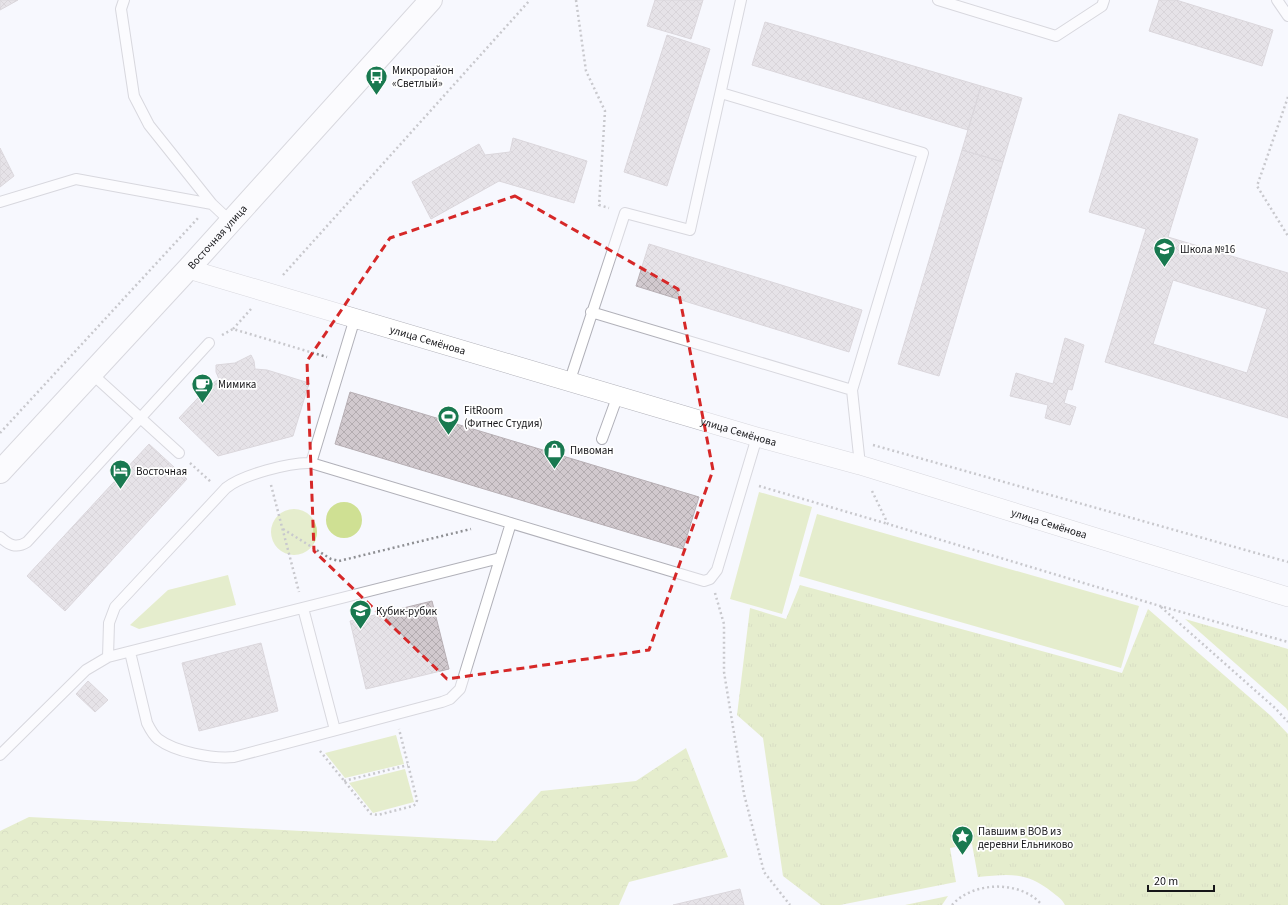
<svg xmlns="http://www.w3.org/2000/svg" width="1288" height="905" viewBox="0 0 1288 905" font-family="'Source Sans 3',sans-serif">
<style>
.grass{fill:url(#grass-tufts)}
.forest{fill:url(#forest-crowns)}
.green{fill:#cfe093}
.building{fill:url(#building-cross-hatch);stroke:#b7afb4;fill-rule:evenodd}
.lines{fill:none;stroke-linecap:round;stroke-linejoin:round}
.lane-casing{stroke:#b1b1b9;stroke-width:12}
.street-casing{stroke:#b1b1b9;stroke-width:20}
.secondary-casing{stroke:#b1b1b9;stroke-width:24}
.path{stroke:#8e8f93;stroke-width:2.5;stroke-dasharray:2 3;stroke-linecap:butt}
.lane{stroke:#fff;stroke-width:10}
.street{stroke:#fff;stroke-width:19}
.secondary{stroke:#fff;stroke-width:22}
.marked{fill:none;stroke:#d62828;stroke-width:3;stroke-dasharray:8 5;stroke-linejoin:round}
.labels{text-anchor:middle;stroke-width:3.5;stroke-linejoin:round;paint-order:stroke}
.poi-label{font-size:11px;fill:#161619;stroke:#fff;text-anchor:start}
.street-label{font-size:11px;fill:#161619;stroke:#fff}
</style>
<defs>
<pattern id="grass-tufts" width="24" height="20" patternUnits="userSpaceOnUse"><rect width="24" height="20" fill="#cfe093"/><path d="M3 7l-1-3M5 7V3M7 7l1-3M15 17l-1-3M17 17v-4M19 17l1-3" fill="none" stroke="#b1bf7e"/></pattern>
<pattern id="forest-crowns" width="20" height="18" patternUnits="userSpaceOnUse"><rect width="20" height="18" fill="#cfe093"/><path d="M2 6a3 3 0 1 1 6 0M12 15a3 3 0 1 1 6 0" fill="none" stroke="#b1bf7e"/></pattern>
<pattern id="building-cross-hatch" width="8" height="8" patternUnits="userSpaceOnUse"><rect width="8" height="8" fill="#d1c9ce"/><path d="M0 0l8 8M0 8l8-8" fill="none" stroke="#b3acb0"/></pattern>
</defs>
<rect width="100%" height="100%" fill="#f7f8fe"/>
<!-- grass -->
<path class="grass" d="M800,585L1122,673L1148,609L1271,716L1288,734V905H1065C1062,899 1057,896 1052,892C1026,871 1008,874 978,877L972,844L950,848L956,882L840,905H821L783,876L763,738L737,715L750,608L786,619Z
M1185,619L1288,649V711L1286,708Z
M948,896L942,905H905Z"/>
<!-- forest -->
<path class="forest" d="M686,748L728,857L629,882L619,905H0V831L29,817L496,841L541,791L636,781Z"/>
<!-- green -->
<path class="green" d="M759,492L812,507L782,614L730,599Z
M326 520a18 18 0 1 1 36 0a18 18 0 1 1-36 0Z
M271 532a23 23 0 1 1 46 0a23 23 0 1 1-46 0Z
M817,514L1139,606L1121,668L799,576Z
M228,575L236,605L139,629L130,625L168,590Z
M396,735L404,764L345,778L325,753Z
M405,769L414,802L373,813L349,783Z"/>
<!-- building -->
<path class="building" d="M0,0H18L0,10Z
M655,0H703L691,39L647,26Z
M1159,0H1176L1273,30L1262,66L1149,31Z
M765,22L981,86L968,130L752,65Z
M667,35L710,49L667,186L624,172Z
M981,86L1022,98L1003,162L962,150Z
M1119,114L1198,139L1168,237L1288,273V418L1105,362L1146,229L1089,212ZM1173,280L1267,309L1247,373L1153,344Z
M513,138L587,161L574,203L499,181L431,219L412,182L479,144L485,155L510,152Z
M0,148L14,176L0,187Z
M962,150L1003,162L939,376L898,364Z
M649,244L862,310L849,352L636,286Z
M1065,338L1084,345L1072,390L1068,389L1064,403L1076,407L1070,425L1045,418L1048,405L1010,396L1016,373L1053,384Z
M251,355L254,361L255,369L267,370L309,383L293,436L218,456L179,418L211,384L219,379L216,372V365L235,363Z
M350,392L699,497L683,549L335,444Z
M149,444L187,479L65,611L27,576Z
M432,601L449,669L366,689L350,621Z
M261,643L278,711L199,731L182,663Z
M88,681L108,700L95,712L76,694Z
M740,889L744,905H673Z"/>
<g class="lines">
<defs>
<path id="lane" d="M124,0L121,9L134,96L149,125L212,204L230,221
M938,0L1056,36L1102,6L1104,0
M1277,0L1288,16
M721,93L923,153L852,390L860,465
M0,202L76,179L212,204
M591,312L852,390
M91,373L179,453
M570,380L625,213L690,230L741,0
M602,439L618,395
M311,463L355,318
M0,537C9,545 16,549 27,542L209,343
M303,608L335,730
M130,652L147,723C150,729 153,735 158,739C175,752 212,759 234,757L442,702L450,699L460,689L511,523
M108,657L109,623L115,607L226,488C242,475 290,462 311,463L704,581L710,579L717,570L757,437
M0,755L86,670L108,657L500,558"/>
<g id="street">
<path id="s1" d="M188,269L757,437L860,465L1288,597"/>
</g>
<g id="secondary">
<path id="s2" d="M0,472L188,269L431,0"/>
</g>
</defs>
<!-- lane casing -->
<use href="#lane" class="lane-casing"/>
<!-- street casing -->
<use href="#street" class="street-casing"/>
<!-- secondary casing -->
<use href="#secondary" class="secondary-casing"/>
<!-- path -->
<path class="path" d="M576,0L586,71L605,111L599,205L609,208
M1288,97L1257,186L1288,236
M283,275L530,0
M233,329L251,309
M222,335L233,329L327,357
M0,433L199,217
M873,445L1288,562
M190,463L211,482
M271,485L299,592
M759,486L888,524
M872,491L888,524L1160,606L1288,642
M283,529L331,559L339,561L471,529
M715,593L724,624V672L744,794L764,872L790,905
M1161,607L1275,708L1288,722
M320,751L371,814L378,815L413,806L416,804L417,800L399,729
M344,781L408,765
M952,905C973,881 1021,880 1042,905"/>
<!-- lane -->
<use href="#lane" class="lane"/>
<!-- street -->
<use href="#street" class="street"/>
<!-- secondary -->
<use href="#secondary" class="secondary"/>
</g>
<!-- marked area -->
<path d="M0 0H1288V905H0ZM515,196L678,289L713,470L649,650L447,679L314,551L307,361L390,238Z" fill="#f7f8fe" fill-opacity=".55" fill-rule="evenodd"/>
<path class="marked" d="M515,196L678,289L713,470L649,650L447,679L314,551L307,361L390,238Z"/>
<!-- icons -->
<defs>
<symbol id="bus-pin" viewBox="-11 -11 22 30"><path d="M0 17L-7.5 6A9.5 9.5 0 1 1 7.5 6Z" fill="#197950" stroke="#fff"/><path d="M-5-6H5V4H4V6H2V4H-2V6H-4V4H-5ZM-3.5-4V0h7V-4ZM-3.5 1.2v1.5H-2V1.2ZM2 1.2v1.5H3.5V1.2Z" fill="#fff"/></symbol>
<symbol id="school-pin" viewBox="-11 -11 22 30"><path d="M0 17L-7.5 6A9.5 9.5 0 1 1 7.5 6Z" fill="#197950" stroke="#fff"/><path d="M0-5L7-2L0 1L-7-2ZM-4 1L0 2.5L4 1V4Q0 6-4 4Z" fill="#fff"/></symbol>
<symbol id="cafe-pin" viewBox="-11 -11 22 30"><path d="M0 17L-7.5 6A9.5 9.5 0 1 1 7.5 6Z" fill="#197950" stroke="#fff"/><path d="M-5.5-4.5H6V0H3Q3 3.5 0 3.5H-2.5Q-5.5 3.5-5.5 0ZM3-3.2v2h1.7v-2ZM-6 4.5H4V6H-6Z" fill="#fff"/></symbol>
<symbol id="stadium-pin" viewBox="-11 -11 22 30"><path d="M0 17L-7.5 6A9.5 9.5 0 1 1 7.5 6Z" fill="#197950" stroke="#fff"/><path d="M0-5a6.5 5 0 1 0 0 10a6.5 5 0 1 0 0-10ZM-3.5-1.8h7v3.6h-7Z" fill="#fff"/></symbol>
<symbol id="shop-pin" viewBox="-11 -11 22 30"><path d="M0 17L-7.5 6A9.5 9.5 0 1 1 7.5 6Z" fill="#197950" stroke="#fff"/><path d="M-5-2.5h2.3a2.7 3.5 0 0 1 5.4 0H5L5.5 6h-11ZM-1.5-2.5h3a1.5 2.3 0 0 0-3 0Z" fill="#fff"/></symbol>
<symbol id="hotel-pin" viewBox="-11 -11 22 30"><path d="M0 17L-7.5 6A9.5 9.5 0 1 1 7.5 6Z" fill="#197950" stroke="#fff"/><path d="M-6-4.5h1.5V1H6V5H4.5V3h-9V5H-6ZM-4 0a1.8 1.8 0 1 1 3.6 0ZM.5 0V-2.5h3Q6-2.5 6 0Z" fill="#fff"/></symbol>
<symbol id="sight-pin" viewBox="-11 -11 22 30"><path d="M0 17L-7.5 6A9.5 9.5 0 1 1 7.5 6Z" fill="#197950" stroke="#fff"/><path d="M0-6L1.8-2.2L6-1.7L2.9 1.2L3.7 5.4L0 3.3L-3.7 5.4L-2.9 1.2L-6-1.7L-1.8-2.2Z" fill="#fff"/></symbol>
</defs>
<g fill-rule="evenodd">
<use href="#bus-pin" x="364" y="64" width="25" height="34"/>
<use href="#school-pin" x="1152" y="236" width="25" height="34"/>
<use href="#cafe-pin" x="190" y="372" width="25" height="34"/>
<use href="#stadium-pin" x="436" y="404" width="25" height="34"/>
<use href="#shop-pin" x="542" y="438" width="25" height="34"/>
<use href="#hotel-pin" x="108" y="458" width="25" height="34"/>
<use href="#school-pin" x="348" y="598" width="25" height="34"/>
<use href="#sight-pin" x="950" y="824" width="25" height="34"/>
</g>
<g class="labels">
<!-- poi labels -->
<g class="poi-label">
<text x="392" y="74">Микрорайон<tspan x="392" dy="13">«Светлый»</tspan></text>
<text x="1180" y="253">Школа №16</text>
<text x="218" y="388">Мимика</text>
<text x="464" y="414">FitRoom<tspan x="464" dy="13">(Фитнес Студия)</tspan></text>
<text x="570" y="454">Пивоман</text>
<text x="136" y="475">Восточная</text>
<text x="376" y="615">Кубик-рубик</text>
<text x="978" y="835">Павшим в ВОВ из<tspan x="978" dy="13">деревни Ельниково</tspan></text>
</g>
<!-- street labels -->
<g class="street-label">
<text dy="4" stroke="none"><textPath href="#s2" startOffset="320">Восточная улица</textPath></text>
<text dy="4" stroke="none"><textPath href="#s1" startOffset="250">улица Семёнова</textPath></text>
<text dy="4" stroke="none"><textPath href="#s1" startOffset="574">улица Семёнова</textPath></text>
<text dy="4" stroke="none"><textPath href="#s1" startOffset="898">улица Семёнова</textPath></text>
</g>
</g>
<!-- scale -->
<path d="M1148 885v6h66v-6" fill="none" stroke="#161619" stroke-width="2"/>
<text x="1154" y="885" font-size="12" fill="#161619" stroke="#ffffff" stroke-width="3" paint-order="stroke">20 m</text>
</svg>
